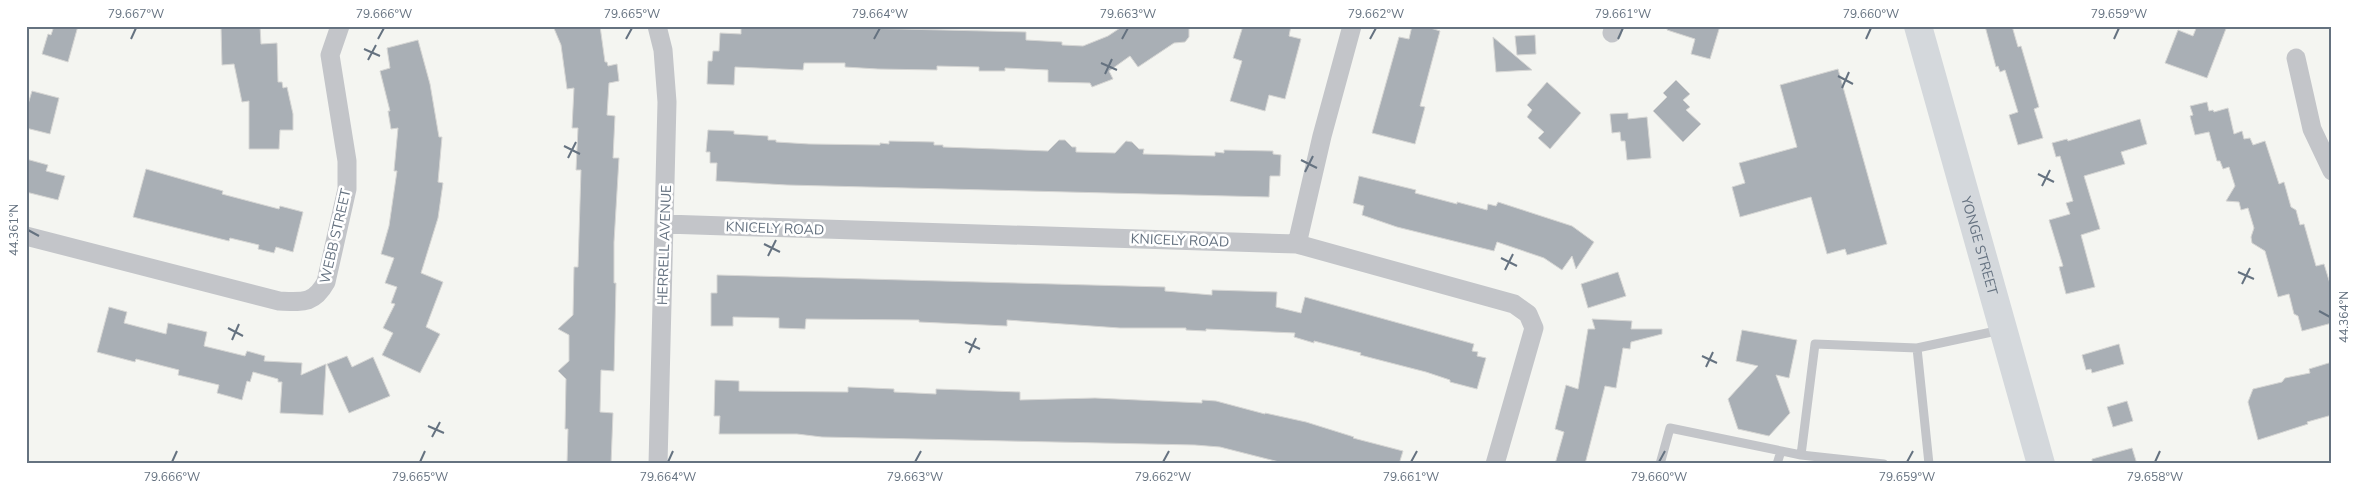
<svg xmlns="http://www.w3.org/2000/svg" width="2358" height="490" viewBox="0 0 2358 490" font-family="'Nunito Sans',sans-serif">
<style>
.building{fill:#a9afb5;stroke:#d6d6d4}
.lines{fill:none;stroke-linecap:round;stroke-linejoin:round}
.lane{stroke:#c3c5c9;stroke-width:9}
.street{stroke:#c3c5c9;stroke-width:19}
.primary{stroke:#d4d8dc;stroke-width:28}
.ticks{fill:none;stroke:#657280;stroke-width:2}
.labels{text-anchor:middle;stroke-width:5;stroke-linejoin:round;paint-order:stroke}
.street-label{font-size:14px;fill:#657280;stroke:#fff}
.neatline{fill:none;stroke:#657280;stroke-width:2}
.ticks-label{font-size:12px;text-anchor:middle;fill:#657280}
</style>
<rect width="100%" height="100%" fill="#f4f5f1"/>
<!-- building -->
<path class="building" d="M54,26H78L68,62L42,54L48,34L51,35Z
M260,26L261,44L277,43L278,82H282L283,88L287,87L293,114V130H280L279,149H249V101L242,102L234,64L222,65L221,27Z
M553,26H600L605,62H607L608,66L617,64L619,81L609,83L607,115L615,116L613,158H619L614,242V283H616L614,371L601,370L600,412L613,413L611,464H567L568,429H565L566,379L558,371L569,361V335L558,329L573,315L574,267H578L581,170H576L578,128H572L574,88L567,89L561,45Z
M775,26L1026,32V40L1062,42V45L1083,46L1108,36L1123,26H1189V37L1185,42L1174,43L1138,67L1130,56L1109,71L1113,79L1092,87L1090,83L1048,82V70L1005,68V71H979V67L937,66V70L878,69L845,67V63H804L803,70L735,67L734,85L707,84L708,61H712L713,51H719L720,33L741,34V27L775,28Z
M1243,26H1291L1289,36L1301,39L1285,99L1269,95L1265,111L1230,101L1242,61L1233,58Z
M1412,26H1424L1440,31L1420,106L1425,107L1415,144L1372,133L1399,37L1409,39Z
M1668,26H1720L1710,59L1691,54L1695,39L1667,30Z
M1985,26H2012L2018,47L2021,46L2039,107L2034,109L2043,138L2018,145L2009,115L2018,112L2005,70L2000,72L1998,66L1996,67Z
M2197,26H2227L2207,78L2165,63L2178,30L2193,36Z
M1535,35L1536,54L1517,55L1515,36Z
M1493,37L1532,70L1496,72Z
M418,40L430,84L439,137H442L438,182L443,183L438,218L421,273L443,282L426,327L440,334L420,373L382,355L393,333L383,328L395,304L391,303L397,287L385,283L394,258L381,254L389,226L397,171H394L398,128L391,129L388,111H390L380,71L390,68L387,48Z
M1838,69L1887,244L1847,255L1845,249L1827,254L1811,197L1740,217L1732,187L1745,183L1739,163L1797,147L1780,85Z
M1676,80L1690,94L1683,100L1690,107L1686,110L1701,124L1683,142L1653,111L1667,97L1663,93Z
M1547,82L1581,113L1550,149L1538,138L1544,132L1527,117L1532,110L1527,105Z
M32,91L59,98L50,134L26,128V111Z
M2207,102L2209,111L2213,110L2214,112L2228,108L2234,134L2242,131L2244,139L2250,138L2253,145L2265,141L2279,184L2284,182L2291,207L2296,210L2300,225L2304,224L2316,266L2324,264L2332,290V323L2302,331L2298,316L2294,314L2289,294L2278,297L2265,251L2252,243L2251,237L2254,228L2248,208L2241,210L2239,202L2226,201L2235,186L2229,167L2223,169L2220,161H2217L2209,132L2195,135L2190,116L2193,115L2190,106Z
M1628,113V119L1647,117L1651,158L1627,160L1625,141H1621L1620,132L1612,133L1610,114Z
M2140,119L2147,144L2121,152L2125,164L2084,176L2100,229L2081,235L2095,287L2066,294L2059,267L2063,266L2049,220L2070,214L2066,203L2073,201L2060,156L2056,157L2052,143L2067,139L2068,141Z
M708,130L734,131V134L768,136V140H776V142L809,144L880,145V143L889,144V141L934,142V145H943V147L1048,151L1059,140H1065L1072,147H1076V152L1115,153L1126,141L1132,142L1139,149H1144L1143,154L1215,156V152L1224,153V150L1273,151V154L1281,155L1280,176H1270L1269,197L787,185L716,181L717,163H710V152H706Z
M26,159L48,165L46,171L65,176L58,200L26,192Z
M146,169L223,191L222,194L279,209L280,206L303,212L293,252L276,247L274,253L258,249L259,245L230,238L229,241L133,217Z
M1359,176L1416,190L1415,193L1457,204V202L1487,210L1488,204L1496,206L1498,202L1572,226L1594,242L1576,269L1572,256L1562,270L1544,258L1497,242L1494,251L1397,227L1362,215L1364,206L1353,203Z
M1618,272L1626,296L1588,308L1581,284Z
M717,275L1165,287V291L1212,295V290L1277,292L1276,307L1301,313L1305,297L1474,344L1472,351L1478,352L1477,356L1486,358L1477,389L1450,382V380L1426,372L1360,355L1361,353L1314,341V343L1294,337L1295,333L1206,329V331L1186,330V328H1120L1007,320V326L919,322V320L806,319L805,329L779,328V318L733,317V326H711V293H717Z
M109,307L127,312L124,323L166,334L168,323L207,332L204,346L245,356L247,351L265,356L264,361L302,363L301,375L326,364L323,415L280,413L282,382H278V379L253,372L250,382L247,381L242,400L217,393L219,385L178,375L179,370L136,359L135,362L97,352Z
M1592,319L1632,321L1631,329H1662V334L1631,342L1630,349L1623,348L1616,388L1605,386L1585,464H1555L1564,432L1555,429L1566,385L1578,389L1588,329H1595Z
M1742,330L1797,340L1789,378L1776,375L1790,413L1769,436L1738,429L1728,399L1758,366L1736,361Z
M2119,344L2124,364L2092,373L2091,369L2086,370L2082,355Z
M347,356L352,367L373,357L390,396L349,413L327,364Z
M2332,362V415L2307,422L2308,424L2258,440L2248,402L2253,389L2282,382L2285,378L2310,373L2309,369Z
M715,380L739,381V391L848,392V387L894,389V392L936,394V389L1020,392V400L1095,398L1202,403V400L1216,401L1265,414V413L1306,422L1354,437L1353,438L1403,451L1399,464H1287L1220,447L1195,445L822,437L797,434H719L720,416H714Z
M2127,401L2133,421L2113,427L2107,407Z
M2132,448L2137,464H2092V459Z"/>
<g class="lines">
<!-- lane -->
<path class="lane" d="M1917,348L1929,464
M1660,464L1670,428L1801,455
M1777,464L1781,451
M1884,464L1801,455L1815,344L1917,348L2001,330"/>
<!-- street -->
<path class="street" d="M657,26L663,50L667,102L658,464
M1612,33L1614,26
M2296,58L2312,129L2332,171
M665,224L1297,244L1514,304L1528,314L1534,328L1495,464
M26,236L279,301C303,302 314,304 326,282L347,189V161L330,55L340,26
M1297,244L1322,136L1352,26"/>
<!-- primary -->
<path class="primary" id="s1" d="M1918,26L2041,464"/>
</g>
<!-- ticks -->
<path class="ticks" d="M131,39L136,28M378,39L384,28M626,39L632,28M874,39L880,28M1122,39L1128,28M1370,39L1376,28M1618,39L1623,28M1866,39L1871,28M2114,39L2119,28M364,49L380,56M368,60L376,45M1101,63L1117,70M1105,74L1112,59M1838,76L1853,84M1842,88L1849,72M564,146L580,154M568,158L576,142M1301,160L1317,168M1305,172L1313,156M2038,174L2054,182M2042,186L2050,170M28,230L39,236M764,244L780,252M768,256L776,240M1501,258L1517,266M1505,270L1513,254M2238,272L2254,279M2242,284L2250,268M2319,311L2330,317M228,328L243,336M232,340L239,324M965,342L980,349M969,353L976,338M1702,356L1717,363M1706,367L1713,352M428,426L444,433M432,437L440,422M172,462L177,451M420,462L425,451M668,462L673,451M915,462L921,451M1163,462L1169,451M1411,462L1417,451M1659,462L1665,451M1907,462L1913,451M2155,462L2160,451"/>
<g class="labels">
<!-- street labels -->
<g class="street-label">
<text transform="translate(775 228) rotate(2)" y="5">KNICELY ROAD</text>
<text transform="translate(335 236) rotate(-77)" y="5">WEBB STREET</text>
<text transform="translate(1180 240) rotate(2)" y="5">KNICELY ROAD</text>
<text transform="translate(664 245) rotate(-88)" y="5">HERRELL AVENUE</text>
<text dy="5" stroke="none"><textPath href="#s1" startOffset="228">YONGE STREET</textPath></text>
</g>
</g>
<!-- border -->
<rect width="2358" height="490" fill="none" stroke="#ffffff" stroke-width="55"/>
<rect x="28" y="28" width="2302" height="434" class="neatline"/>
<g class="ticks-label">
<text x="136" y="18">79.667°W</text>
<text x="384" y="18">79.666°W</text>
<text x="632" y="18">79.665°W</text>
<text x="880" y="18">79.664°W</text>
<text x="1128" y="18">79.663°W</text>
<text x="1376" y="18">79.662°W</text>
<text x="1623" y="18">79.661°W</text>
<text x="1871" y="18">79.660°W</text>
<text x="2119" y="18">79.659°W</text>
<text transform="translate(14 230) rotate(-90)" y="4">44.361°N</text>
<text transform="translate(2344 317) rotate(-90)" y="4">44.364°N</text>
<text x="172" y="481">79.666°W</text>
<text x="420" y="481">79.665°W</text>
<text x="668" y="481">79.664°W</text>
<text x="915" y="481">79.663°W</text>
<text x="1163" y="481">79.662°W</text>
<text x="1411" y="481">79.661°W</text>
<text x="1659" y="481">79.660°W</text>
<text x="1907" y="481">79.659°W</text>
<text x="2155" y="481">79.658°W</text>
</g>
</svg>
